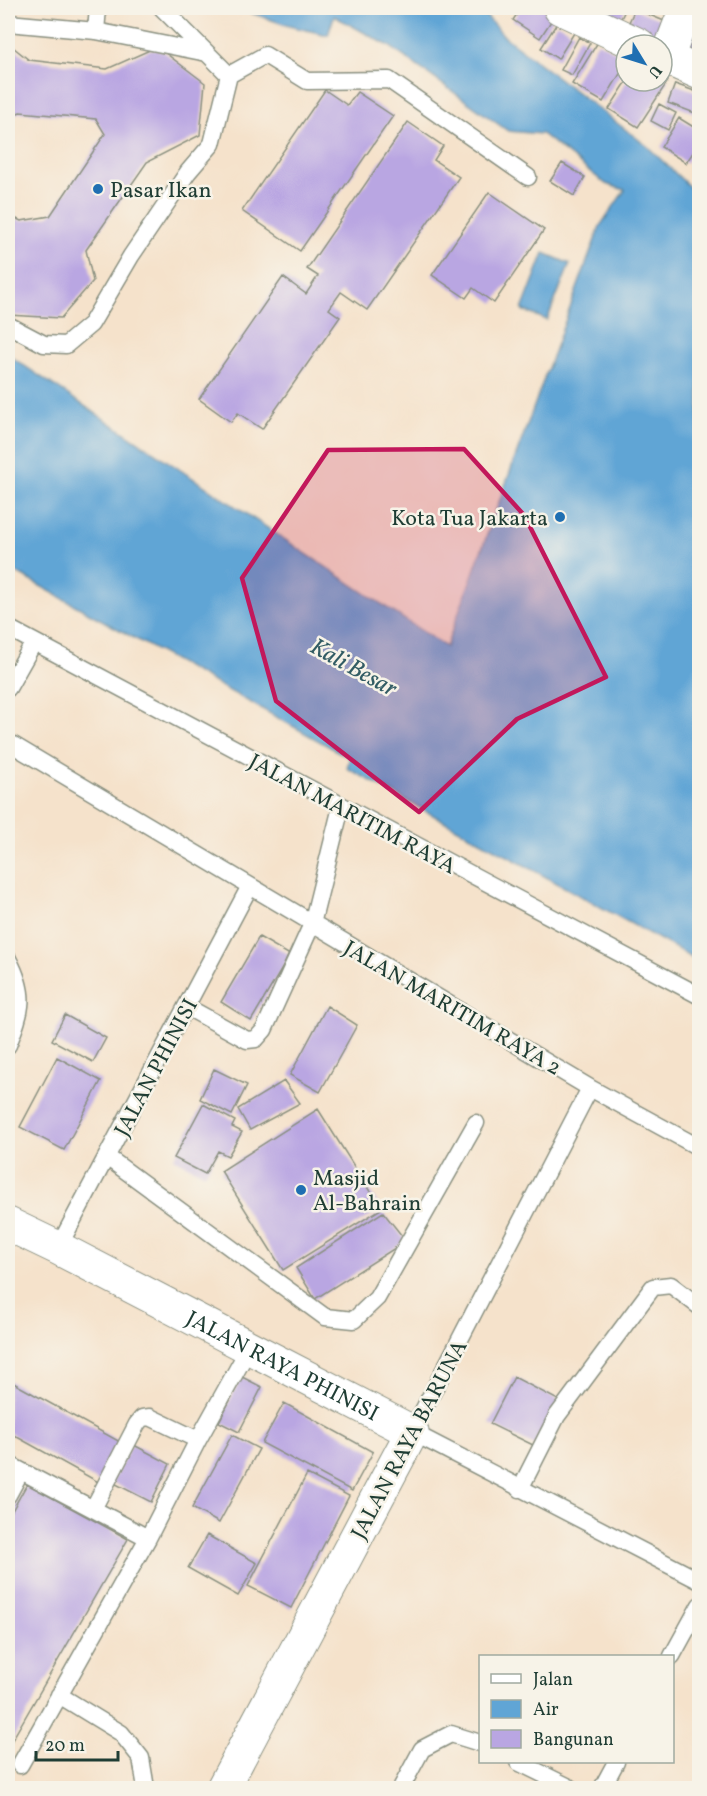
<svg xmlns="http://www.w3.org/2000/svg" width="707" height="1796" viewBox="0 0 707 1796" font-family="Vollkorn,serif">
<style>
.water{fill:#60a5d5;stroke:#407184;stroke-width:1.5}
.building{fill:#b9a6e2}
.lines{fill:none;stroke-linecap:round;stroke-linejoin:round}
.service-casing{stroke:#8a9080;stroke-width:19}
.minor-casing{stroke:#8a9080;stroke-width:35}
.service{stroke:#fff;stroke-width:16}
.minor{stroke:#fff;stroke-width:33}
.marked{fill:#c2185b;fill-opacity:0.2;stroke:#c2185b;stroke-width:4.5;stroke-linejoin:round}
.poi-dot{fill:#1f6fb2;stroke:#f7f3e8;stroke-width:2}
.labels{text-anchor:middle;stroke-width:5;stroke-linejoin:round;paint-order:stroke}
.poi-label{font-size:22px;fill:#1f3d34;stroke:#f7f3e8;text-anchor:start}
.street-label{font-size:22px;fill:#1f3d34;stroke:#f7f3e8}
.water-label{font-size:24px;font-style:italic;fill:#325c64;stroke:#f7f3e8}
</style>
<rect width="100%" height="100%" fill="#f7f3e8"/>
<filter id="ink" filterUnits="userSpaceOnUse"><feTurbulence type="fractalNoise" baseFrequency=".0167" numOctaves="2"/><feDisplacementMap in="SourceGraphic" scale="12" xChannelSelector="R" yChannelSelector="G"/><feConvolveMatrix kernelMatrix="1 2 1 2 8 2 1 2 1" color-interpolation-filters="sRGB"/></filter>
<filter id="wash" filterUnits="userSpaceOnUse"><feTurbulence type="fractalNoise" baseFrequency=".008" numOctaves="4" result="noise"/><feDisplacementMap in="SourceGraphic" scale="24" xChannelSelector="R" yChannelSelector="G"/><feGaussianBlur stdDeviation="1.35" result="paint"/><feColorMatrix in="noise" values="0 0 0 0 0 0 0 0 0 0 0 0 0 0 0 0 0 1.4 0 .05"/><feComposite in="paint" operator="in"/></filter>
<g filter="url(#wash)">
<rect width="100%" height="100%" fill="#f5e2cb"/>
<!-- water -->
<path class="water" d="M237,8H479L505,37L647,146L699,196V961L347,768L350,758L8,568V355L446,647L600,226L625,190L606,184L542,134L508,131L389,46L334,16L328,35L289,26Z
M544,253L570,264L547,320L522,310Z"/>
<g id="blocks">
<!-- building -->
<path class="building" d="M521,8H543L555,15L540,38L513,20Z
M591,8H626L618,25Z
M635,9L669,23L660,45L625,31Z
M700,11V72L679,63Z
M557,23L574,33L558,59L541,48Z
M579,37L590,43L572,75L561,70Z
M598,42L626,58V64L603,102L572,84Z
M8,43L29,60L107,69L152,49L164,52L205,83L200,135L147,162L86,250L93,281L61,318L8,315V215L21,221L50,216L105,134L96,119L20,112L8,118Z
M662,77L668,81L638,127L609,109L627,81H662Z
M675,84L700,93V115L668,103Z
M325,90L347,105L357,92L393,116L300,251L242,211Z
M659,104L676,113L668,130L651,121Z
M679,118L700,131V142L686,163L661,147Z
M408,122L443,146L434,160L459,177L367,310L341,292L329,309L340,317L262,429L238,413L231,422L199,399L283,277L306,294L318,276L307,269Z
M562,163L585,177L574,196L550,181Z
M489,192L544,230L494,303L473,288L466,298L432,275Z
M259,937L290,955L251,1021L221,1002Z
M327,1006L357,1025L320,1092L290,1075Z
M65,1015L106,1038L93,1062L52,1040Z
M57,1057L101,1081L64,1150L20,1127Z
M214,1069L247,1085L232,1115L200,1099Z
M284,1081L300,1103L250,1130L238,1109Z
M203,1104L235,1121L232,1127L242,1132L228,1156L218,1151L205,1174L174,1158Z
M318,1109L381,1209L283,1270L221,1171Z
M383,1212L406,1241L315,1299L296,1268Z
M242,1377L262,1387L239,1432L219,1422Z
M514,1377L560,1401L537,1447L490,1424Z
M8,1380L122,1443L100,1483L8,1432Z
M284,1403L373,1452L352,1491L262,1443Z
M232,1435L259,1449L219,1523L192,1508Z
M132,1444L170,1464L151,1502L112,1482Z
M307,1474L349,1496L291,1608L248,1586Z
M27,1484L128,1539L8,1747V1518Z
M207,1535L257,1563L238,1596L188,1568Z"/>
</g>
</g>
<g filter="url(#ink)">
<use href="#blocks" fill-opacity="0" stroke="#8a9080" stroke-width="1.5"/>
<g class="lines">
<defs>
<path id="service" d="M162,8L207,53
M8,23L96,31
M229,75L265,55L307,81L389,80L528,177
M8,325L44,344L66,345L91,324L131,256L188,172L212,144L229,75L207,53L96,31L98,8
M8,628L700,996
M8,688L34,642
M8,742L590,1088L700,1148
M8,959C27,995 22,1009 8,1045
M187,1007L247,1040L256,1039L264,1030L312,924L341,807
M590,1088L412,1432L700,1581
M107,1157L325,1317L354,1320L377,1298L476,1123
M58,1248L250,886
M8,1464L148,1538
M520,1489L557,1416L653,1287L671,1285L700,1307
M8,1495L21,1471
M93,1509L137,1424L142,1418L150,1417L198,1440
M672,1656L700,1605
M59,1695L121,1733L141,1758L146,1788
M518,1762L571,1788
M20,1765L148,1538L198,1440L249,1348
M401,1788L422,1749L451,1734L480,1743
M602,1788L616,1762"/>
<g id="minor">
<path d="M560,8L639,45"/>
<path d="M662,56L700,73"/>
<path d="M667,58L686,8"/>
<path id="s1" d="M8,1224L58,1248L412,1432L223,1788"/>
</g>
</defs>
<!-- service casing -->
<use href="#service" class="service-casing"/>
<!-- minor casing -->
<use href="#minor" class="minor-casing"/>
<!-- service -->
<use href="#service" class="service"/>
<!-- minor -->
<use href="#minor" class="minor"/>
</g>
</g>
<!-- marked area -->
<path class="marked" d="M464,449L524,515L606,677L517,719L419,812L276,701L242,578L328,450Z"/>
<!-- markers -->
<g class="poi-dot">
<circle cx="98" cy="189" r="6"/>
<circle cx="560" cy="517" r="6"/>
<circle cx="301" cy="1190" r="6"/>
</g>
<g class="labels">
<!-- poi labels -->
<g class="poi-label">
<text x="110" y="197">Pasar Ikan</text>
<text x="548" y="525" text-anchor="end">Kota Tua Jakarta</text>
<text x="313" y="1185">Masjid<tspan x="313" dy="25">Al-Bahrain</tspan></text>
</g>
<!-- street labels -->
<g class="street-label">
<text transform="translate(353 813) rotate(28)" y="8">JALAN MARITIM RAYA</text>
<text transform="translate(453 1007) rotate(30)" y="8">JALAN MARITIM RAYA 2</text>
<text transform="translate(155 1067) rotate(-62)" y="8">JALAN PHINISI</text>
<text dy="8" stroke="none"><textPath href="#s1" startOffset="309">JALAN RAYA PHINISI</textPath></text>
<text transform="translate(408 1439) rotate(-62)" y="8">JALAN RAYA BARUNA</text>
</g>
<!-- water labels -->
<g class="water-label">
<text transform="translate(354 667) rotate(29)" y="8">Kali Besar</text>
</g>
</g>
<!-- margin -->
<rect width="707" height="1796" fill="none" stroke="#f7f3e8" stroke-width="30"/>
<!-- legend -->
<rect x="479" y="1655" width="195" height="108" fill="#f7f3e8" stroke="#a1aaa0" stroke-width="1.5"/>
<rect x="491" y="1674" width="30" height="9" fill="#ffffff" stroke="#a1aaa0" stroke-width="1.5"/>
<text x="533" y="1685" font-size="18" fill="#1f3d34">Jalan</text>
<rect x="491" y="1700" width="30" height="18" fill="#60a5d5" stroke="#a1aaa0" stroke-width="1.5"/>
<text x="533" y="1715" font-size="18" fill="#1f3d34">Air</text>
<rect x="491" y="1730" width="30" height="18" fill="#b9a6e2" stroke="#a1aaa0" stroke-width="1.5"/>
<text x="533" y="1745" font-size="18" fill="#1f3d34">Bangunan</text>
<!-- north arrow -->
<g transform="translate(644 63) rotate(128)"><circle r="28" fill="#f7f3e8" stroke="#a1aaa0" stroke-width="1.5"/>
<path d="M0-4.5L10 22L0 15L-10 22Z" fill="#1f6fb2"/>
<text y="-9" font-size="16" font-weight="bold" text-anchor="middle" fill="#1f3d34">U</text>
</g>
<!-- scale -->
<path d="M36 1751v9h82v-9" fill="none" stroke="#1f3d34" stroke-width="3"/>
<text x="45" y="1751" font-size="18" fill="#1f3d34" stroke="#f7f3e8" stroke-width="4.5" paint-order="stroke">20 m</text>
</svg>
